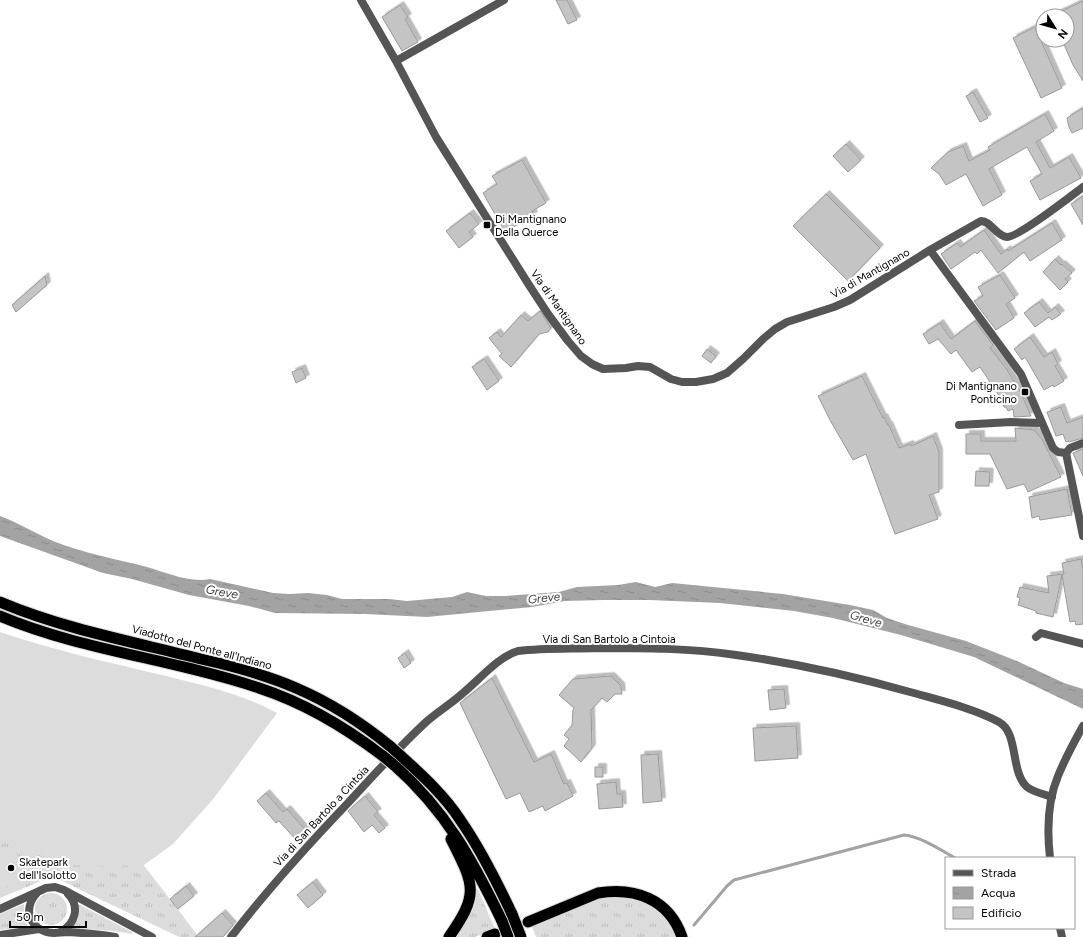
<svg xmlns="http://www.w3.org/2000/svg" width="1083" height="937" viewBox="0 0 1083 937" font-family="Figtree,sans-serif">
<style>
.grass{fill:url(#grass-tufts)}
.pitch{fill:#dcdcdc}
.water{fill:url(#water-ripples)}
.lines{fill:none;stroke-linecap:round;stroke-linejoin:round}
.stream{stroke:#a3a3a3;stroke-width:3}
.building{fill:#c4c4c4;stroke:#999;filter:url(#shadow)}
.trunk-casing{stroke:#dbdbdb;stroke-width:13}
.minor{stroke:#555;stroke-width:8}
.tertiary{stroke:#555;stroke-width:8}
.trunk{stroke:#000;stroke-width:11}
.trunk-bridge-casing{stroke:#dbdbdb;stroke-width:13;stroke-linecap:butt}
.trunk-bridge{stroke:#000;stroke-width:11}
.poi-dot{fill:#000;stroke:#fff;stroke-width:1.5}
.labels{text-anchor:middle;stroke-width:4;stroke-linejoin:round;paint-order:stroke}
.poi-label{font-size:11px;fill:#000;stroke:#fff;text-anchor:start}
.street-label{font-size:11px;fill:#000;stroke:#fff}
.water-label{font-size:12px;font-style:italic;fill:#444;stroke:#fff}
</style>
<defs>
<pattern id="grass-tufts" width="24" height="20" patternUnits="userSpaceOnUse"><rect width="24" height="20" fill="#dcdcdc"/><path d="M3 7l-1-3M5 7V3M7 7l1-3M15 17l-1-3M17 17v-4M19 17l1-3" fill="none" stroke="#bbb"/></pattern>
<pattern id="water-ripples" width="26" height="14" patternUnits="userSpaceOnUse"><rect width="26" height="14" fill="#a3a3a3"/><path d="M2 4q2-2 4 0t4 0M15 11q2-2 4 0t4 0" fill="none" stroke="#8b8b8b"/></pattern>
<filter id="shadow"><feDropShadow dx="3.5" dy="-3.5" stdDeviation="0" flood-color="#0004"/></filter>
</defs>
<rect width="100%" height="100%" fill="#fff"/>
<!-- grass -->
<path class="grass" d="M0,831L139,859L199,937H179L60,880L46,879L0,898Z
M476,889H478L495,929L475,937H455L466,922L474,905Z
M35 909a16 16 0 1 1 32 0a16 16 0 1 1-32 0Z
M618,895C647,900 665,909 677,937H536L532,927L600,898Z
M24,904V919L28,927L0,930V914Z
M80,905L132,932L133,934L113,931L72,928L77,918L78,906Z"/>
<!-- pitch -->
<path class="pitch" d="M0,632C53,650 107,662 162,675C201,685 241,693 277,713L214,798L173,844L144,865L92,867L64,864L36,854L16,841L0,835Z
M15,850L26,879L0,889V857Z"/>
<!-- water -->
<path class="water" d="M0,516C19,523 35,533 53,541C83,553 116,559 147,567C168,573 189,583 210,579L273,593L289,594L308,593L327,595L342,599H389L407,601L452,597L467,592L486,596H505L559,592L577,587L618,585L636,582L655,587L672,583L783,594L850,605L873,610L887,618L908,625L966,641L1017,661L1064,683L1083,689V709L974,657L901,635L833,618L794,611L720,603L649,600H603L565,601L532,607L427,617L365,614L275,613L249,606L189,595L132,579L103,573L0,536Z"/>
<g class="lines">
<!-- stream -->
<path class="stream" d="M694,925L727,886L734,880L904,835C922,837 939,849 955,858"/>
</g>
<!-- building -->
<path class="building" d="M556,0H567L577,20L568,24Z
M1083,1V81L1073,65L1062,40H1067V16H1051Z
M400,5L408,17L405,19L418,42L402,51L382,17Z
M1035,27L1062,88L1041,98L1013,38Z
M973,92L988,118L980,122L966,96Z
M1083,108V128L1072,133L1069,127L1067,118Z
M1045,114L1054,131L1036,142L1050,168L1069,157L1081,178L1040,200L1030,181L1042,174L1027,147L989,169L1002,195L983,206L966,174L946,185L939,174L931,168L948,152L963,146L969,161L990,150L988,147Z
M846,144L861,160L848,172L833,156Z
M522,160L546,203L532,211L534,215L505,232L483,193L497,184L492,176Z
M826,194L880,248L848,281L793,226Z
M1083,196V225L1071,204Z
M470,213L479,224L469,232L473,237L459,248L446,231Z
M1052,223L1062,240L1030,261L1024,252L998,273L981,250L977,254L975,252L951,269L941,254L957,243L960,247L984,230L1001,254L1007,249L1008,251Z
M1055,259L1061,265L1062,264L1072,273L1065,279L1068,282L1060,290L1043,272Z
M1000,275L1015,298L1006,304L1014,318L996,330L974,301L983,296L978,287Z
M45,276L47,285L16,312L12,305Z
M1039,302L1048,313L1055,307L1061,314L1052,320L1049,317L1035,327L1024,313Z
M540,311L551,328L548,332L539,334L511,367L499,356L502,354L489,338L497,332L501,337L521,315L528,321Z
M975,321L993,345L990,348L1006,368L1021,393L1031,416L1014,417L1013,409L1008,411L1006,407H1004L1000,397L980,367L972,372L956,350L951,354L938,339L929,344L923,334L940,323L951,339Z
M1030,337L1044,357L1052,352L1058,364L1055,366L1064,381L1054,387L1053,385L1044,390L1025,357L1022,360L1014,349Z
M707,349L716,356L711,363L702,356Z
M484,359L499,381L487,390L472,367Z
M302,368L306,378L296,383L292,372Z
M862,376L883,418L884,417L888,425H889L899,448L910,444L911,446L933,436L939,452V492L929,495L938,519L895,534L866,454L853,460L830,420L818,396Z
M1061,407L1067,423L1083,417V438L1069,442L1068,441L1066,442L1063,434L1056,436L1047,412Z
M1015,428L1034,430L1042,439L1061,477L1028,492L1024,484L1007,489L990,454H966V434H981V441H1016Z
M1083,449V476L1073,453Z
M976,471L990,472L989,486H975Z
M1067,489L1072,515L1040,520L1039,516L1032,518L1029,497Z
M1081,559L1083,571V624L1076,625L1075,621L1070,622L1062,575L1053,617L1036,613V611L1018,605L1020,598L1017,597L1020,587L1049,593L1047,576L1064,574L1062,563Z
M405,653L411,663L404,668L398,658Z
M611,676L621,686L622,694H615L607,702L602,698L591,710L592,748L581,762L564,746L569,739L564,735L572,725L573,710L574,708L559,695L573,679Z
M492,678L534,762L551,754L564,784L567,783L573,796L545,811L543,806L529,812L520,793L506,799L460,703Z
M784,689L786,708L770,710L768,690Z
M796,726L798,758L755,761L753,728Z
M658,754L662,801L643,803L641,755Z
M595,767H603V777H595Z
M616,782L617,794H622L623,807L599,809L597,784Z
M266,793L283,812L287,809L308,833L298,842L279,821L276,823L257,801Z
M365,796L378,812L374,815L385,828L379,833L372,825L364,832L348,811Z
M313,882L323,895L308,908L297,895Z
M186,886L194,896L178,909L170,899Z
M222,913L233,925L223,937H195Z"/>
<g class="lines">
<defs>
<path id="trunk" d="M0,602C64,629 134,642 201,659C233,666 266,675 296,688C331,703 362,723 391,747
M0,616C83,651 174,659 259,688C305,703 345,727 383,756
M401,756C422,775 445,796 461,821C481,850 497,882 512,914
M394,765C446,811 472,859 502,921
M528,922L598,893C635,887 669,899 682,937
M449,937C480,893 474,885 451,839
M487,937L495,934"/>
</defs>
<!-- trunk casing -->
<use href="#trunk" class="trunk-casing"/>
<!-- minor -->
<path class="minor" d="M361,0L396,61L436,137L529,285L548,314L568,341L581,356L592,364L603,369L626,368L638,366L650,367L671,379L682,382H696L713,379L727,373L743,359L763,339L775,329L787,322L834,307L850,300L930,250L1021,374L1053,448L1058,452L1066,453
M396,61L504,0
M930,250L981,221C991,221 996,236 1007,237C1019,237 1071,196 1083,187
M959,425L1011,422L1042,423
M1066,453L1083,536
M1066,453L1070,448L1083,443
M1036,637L1041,633L1083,644
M231,937C267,890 306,847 347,804C372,777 397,749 425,723C437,712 451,704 463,693C479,680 498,657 518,651C544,648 571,649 597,648C643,648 690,648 736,655C794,663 853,676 910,692C938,700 973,708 999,722C1019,733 1010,772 1027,787C1033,792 1044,794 1052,797"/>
<!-- tertiary -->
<path class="tertiary" d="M1050,858C1047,831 1047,802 1058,776C1065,759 1074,742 1083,726
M37,893C32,898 29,905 29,912C30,921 36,928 44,931C51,935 60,932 68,932C84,933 99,934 115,937
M0,909L46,888L55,887L64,890L152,937
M1060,928L1062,937
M60,932C76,924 80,906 68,894
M0,935L39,929"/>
<!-- trunk -->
<use href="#trunk" class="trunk"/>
<defs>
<path id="trunk-bridge" d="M391,747L401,756
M383,756L394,765
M512,914L521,937
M502,921L508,937"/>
</defs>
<!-- trunk-bridge casing -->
<use href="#trunk-bridge" class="trunk-bridge-casing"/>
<!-- trunk-bridge -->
<use href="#trunk-bridge" class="trunk-bridge"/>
</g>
<!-- markers -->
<g class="poi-dot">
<rect x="483" y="221" width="8" height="8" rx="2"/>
<rect x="1021" y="388" width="8" height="8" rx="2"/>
<circle cx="11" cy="868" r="4"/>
</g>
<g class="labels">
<!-- poi labels -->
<g class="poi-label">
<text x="495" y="223">Di Mantignano<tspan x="495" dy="13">Della Querce</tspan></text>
<text x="1017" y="390" text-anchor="end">Di Mantignano<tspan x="1017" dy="13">Ponticino</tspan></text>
<text x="19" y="866">Skatepark<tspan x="19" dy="13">dell'Isolotto</tspan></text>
</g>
<!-- street labels -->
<g class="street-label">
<text transform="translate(870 273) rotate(-30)" y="4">Via di Mantignano</text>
<text transform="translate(559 307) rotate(55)" y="4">Via di Mantignano</text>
<text x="609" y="643">Via di San Bartolo a Cintoia</text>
<text transform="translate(202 647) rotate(15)" y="4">Viadotto del Ponte all'Indiano</text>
<text transform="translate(321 816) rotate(-47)" y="4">Via di San Bartolo a Cintoia</text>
</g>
<!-- water labels -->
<g class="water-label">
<text transform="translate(222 592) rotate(10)" y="4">Greve</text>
<text transform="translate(544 598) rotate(-6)" y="4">Greve</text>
<text transform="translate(866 619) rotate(16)" y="4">Greve</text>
</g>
</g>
<!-- legend -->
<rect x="945" y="857" width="130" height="72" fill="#ffffff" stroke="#999999"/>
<rect x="953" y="870" width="20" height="6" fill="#555555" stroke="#999999"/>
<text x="981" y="877" font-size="12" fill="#000000">Strada</text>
<rect x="953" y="887" width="20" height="12" fill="url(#water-ripples)" stroke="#999999"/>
<text x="981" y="897" font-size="12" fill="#000000">Acqua</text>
<rect x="953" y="907" width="20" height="12" fill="#c4c4c4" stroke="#999999"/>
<text x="981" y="917" font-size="12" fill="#000000">Edificio</text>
<!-- north arrow -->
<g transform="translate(1055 28) rotate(127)"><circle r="19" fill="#ffffff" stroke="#999999"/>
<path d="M0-3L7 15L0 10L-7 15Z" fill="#000000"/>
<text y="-6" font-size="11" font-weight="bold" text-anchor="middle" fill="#000000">N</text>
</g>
<!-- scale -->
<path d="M10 921v6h76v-6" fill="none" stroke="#000000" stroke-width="2"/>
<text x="16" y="921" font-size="12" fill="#000000" stroke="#ffffff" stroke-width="3" paint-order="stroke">50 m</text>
</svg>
